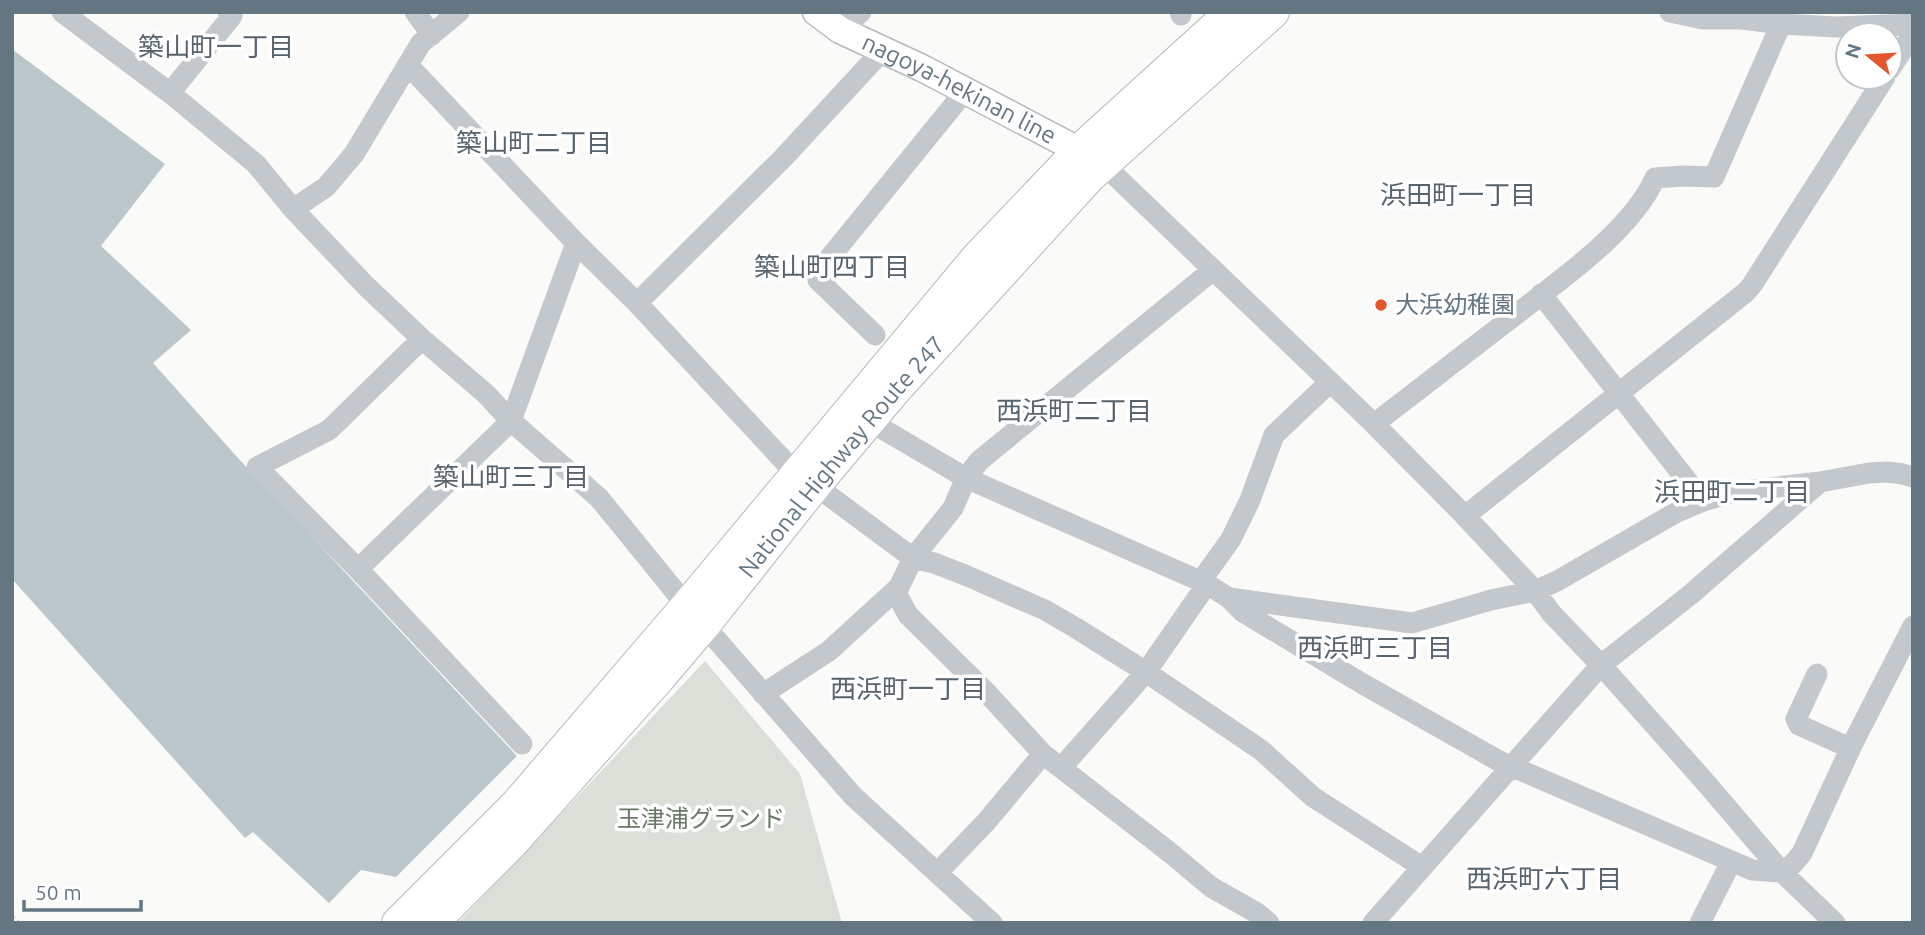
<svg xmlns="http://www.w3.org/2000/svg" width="1925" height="935" viewBox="0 0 1925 935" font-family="Ubuntu,'Noto Sans JP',sans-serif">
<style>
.green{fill:#dadfd7}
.water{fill:#bbc7cb}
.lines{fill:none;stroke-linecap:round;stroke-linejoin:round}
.major-casing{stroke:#b5babe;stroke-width:29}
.highway-casing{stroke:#b4b9bd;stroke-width:34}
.path{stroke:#bbbfc2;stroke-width:2.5;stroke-dasharray:3.5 3.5;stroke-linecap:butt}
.minor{stroke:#c3c8cc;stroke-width:21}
.major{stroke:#fff;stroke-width:26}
.highway{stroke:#fff;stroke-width:32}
.poi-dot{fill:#e4572e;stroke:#fff;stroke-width:2.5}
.labels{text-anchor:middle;stroke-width:7;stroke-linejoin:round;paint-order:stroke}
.street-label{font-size:24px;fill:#657683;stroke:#fff}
.poi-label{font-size:24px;fill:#657683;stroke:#fff;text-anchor:start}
.park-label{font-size:24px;fill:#687a64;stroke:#fff}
.neighbourhood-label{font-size:26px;fill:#57646e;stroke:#fff}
</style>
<rect width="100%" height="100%" fill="#fafaf8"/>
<!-- green -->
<path class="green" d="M705,661L800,774L842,923H458Z"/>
<!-- water -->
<path class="water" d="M12,49L165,164L101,246L191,330L153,363L238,458L517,756L396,877L361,870L329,903L253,832L245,838L12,579Z"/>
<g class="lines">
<defs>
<g id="major">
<path id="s1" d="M816,12L840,30L922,68L1097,160"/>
</g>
<g id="highway">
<path d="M398,923L517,804L687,606L977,258L1080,150L1232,12"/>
<path id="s2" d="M432,923L510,845L659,678L704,625L815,485L894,391L1090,176L1273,12"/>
</g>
</defs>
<!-- major casing -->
<use href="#major" class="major-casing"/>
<!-- highway casing -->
<use href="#highway" class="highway-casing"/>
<!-- path -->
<path class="path" d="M12,916L20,923"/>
<!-- minor -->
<path class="minor" d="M62,12L170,93L256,164L293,209L366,286L422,339L486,394L511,421L599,498L687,606L853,796L992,923
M415,12L432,35
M1180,12L1181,15
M1670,12L1703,19H1742L1781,24L1836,27L1913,24
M840,30L861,12
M408,65L576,243L637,303L785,462L797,472L913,558L934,563L965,575L1045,610L1076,628L1146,672L1261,750L1313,797L1422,867
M1890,69L1913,34
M170,93L232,16L228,12
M1104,165L1374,424L1465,516L1535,591L1552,614L1601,665L1706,783L1782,872L1835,923
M293,209L326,187L354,154L421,43L459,12
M1541,294L1703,501
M637,303L784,157L883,50
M875,335L818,280V272L966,90
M422,339L329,430L257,467L358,569L522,744
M869,421L966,478L1207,584L1229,598L1243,612L1363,684L1499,761L1752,870L1782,872L1793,864L1802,853L1852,745L1913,626
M1374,424C1419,389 1464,354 1510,319C1556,283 1632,231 1655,178L1683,176L1714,177L1781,24
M1465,516L1746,292L1752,285L1885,77
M358,569L511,421L576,243
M1201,581L1231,539L1250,500L1274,435L1330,382
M895,591L908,615L987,693L1043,754L1173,855L1211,887L1257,913L1269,923
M1229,598L1412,623L1491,600L1535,591L1557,581L1677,512L1703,501L1735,492L1820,482L1869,473L1887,472L1903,474L1913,477
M1817,674L1796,719L1799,725L1850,748
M763,694L829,651L899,587L913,558L953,508L966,478L979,461L1213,270
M1061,768L1146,672L1207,584
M937,873L986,822L1043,754
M1373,923L1601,665L1690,595L1820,482
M1700,923L1731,862"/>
<!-- major -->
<use href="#major" class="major"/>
<!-- highway -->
<use href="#highway" class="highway"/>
</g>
<!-- markers -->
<circle class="poi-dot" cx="1381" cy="305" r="7"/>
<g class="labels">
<!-- street labels -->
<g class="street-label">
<text dy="8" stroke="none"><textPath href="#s1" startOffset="163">nagoya-hekinan line</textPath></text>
<text dy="8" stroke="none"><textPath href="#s2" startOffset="621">National Highway Route 247</textPath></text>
</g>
<!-- poi labels -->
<g class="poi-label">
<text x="1395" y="313">大浜幼稚園</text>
</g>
<!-- park labels -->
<g class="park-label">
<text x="701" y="827">玉津浦グランド</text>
</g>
<!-- neighbourhood labels -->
<g class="neighbourhood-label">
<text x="216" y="56">築山町一丁目</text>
<text x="534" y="152">築山町二丁目</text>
<text x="1458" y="204">浜田町一丁目</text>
<text x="832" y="276">築山町四丁目</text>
<text x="1074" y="420">西浜町二丁目</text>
<text x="511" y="486">築山町三丁目</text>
<text x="1732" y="501">浜田町二丁目</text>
<text x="1375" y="657">西浜町三丁目</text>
<text x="908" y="698">西浜町一丁目</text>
<text x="1544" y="888">西浜町六丁目</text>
</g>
</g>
<!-- border -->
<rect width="1925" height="935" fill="none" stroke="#657683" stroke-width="28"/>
<!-- north arrow -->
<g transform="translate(1869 56) rotate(288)"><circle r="33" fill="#ffffff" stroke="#c1c8cd" stroke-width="2"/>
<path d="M0-5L12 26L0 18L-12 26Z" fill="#e4572e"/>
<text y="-10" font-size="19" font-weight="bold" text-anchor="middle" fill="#657683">N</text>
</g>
<!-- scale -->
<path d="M24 900v10h117v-10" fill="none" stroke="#657683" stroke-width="3.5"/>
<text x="35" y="900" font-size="21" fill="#657683" stroke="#ffffff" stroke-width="5" paint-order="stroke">50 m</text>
</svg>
